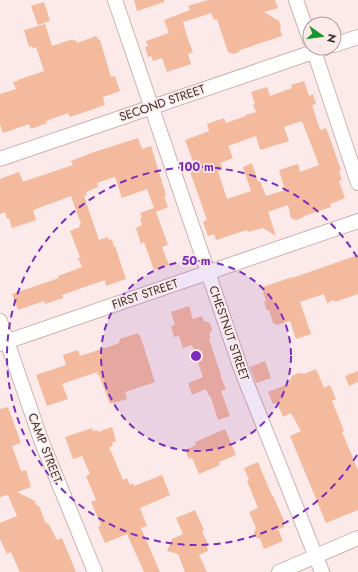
<svg xmlns="http://www.w3.org/2000/svg" width="358" height="572" viewBox="0 0 358 572" font-family="Jost,sans-serif">
<style>
.building{fill:#f3ba9d;fill-rule:evenodd}
.lines{fill:none;stroke-linecap:round;stroke-linejoin:round}
.street-casing{stroke:#cdb2b0;stroke-width:16}
.street{stroke:#fff;stroke-width:14}
.ring{fill:none;stroke:#7b2cbf;stroke-width:2;stroke-dasharray:7 5}
.labels{text-anchor:middle;stroke-width:3.5;stroke-linejoin:round;paint-order:stroke}
.street-label{font-size:12px;fill:#3d3232;stroke:#fbeae9}
.centre{fill:#7b2cbf;stroke:#fbeae9;stroke-width:2}
.ring-label{font-size:12px;text-anchor:middle;font-weight:bold;fill:#7b2cbf;stroke:#fbeae9;stroke-width:3.5;stroke-linejoin:round;paint-order:stroke}
</style>
<rect width="100%" height="100%" fill="#fbeae9"/>
<!-- building -->
<path class="building" d="M134,0H164V2L137,11Z
M208,0H275L278,8L264,12L279,21L281,26L280,29L282,36L240,50L239,52L233,54L228,52L217,19L214,20L211,13L183,22L187,37L193,52L188,54L191,64L167,72L162,58L153,61L151,56L148,57L145,47L148,46L146,41L169,33L164,20L190,10L188,6Z
M44,2L50,21L38,25L31,6Z
M45,24L52,46L73,39V41L76,40L77,43L96,36L98,39L100,40L111,77L115,76L120,91L103,97L105,105L70,117L68,113L46,121L47,123L31,129L29,124L3,133L0,124V94L16,89L13,82L18,81V80L44,71L36,47L32,48V46L29,47L24,30Z
M304,81L309,96L313,94L316,104L312,105L320,130L326,128L334,150L341,170L339,171L342,180L339,181L345,198L330,204L331,207L304,216L302,218L296,220L291,218L288,205L268,212L276,236L263,228L248,232L247,230L216,240L214,234L208,236L203,222L207,220L188,166L194,164L185,140L209,131L207,124L224,118L226,123L246,116V115L256,112L253,105L255,104L251,92L267,87L270,96L292,88L291,85ZM302,121L319,165L300,172L298,164L279,170L285,190L266,196L260,181L258,182L252,163L243,167L251,191L227,199L218,171L223,169L220,163L233,158L228,146L256,136L260,150L289,141L284,127Z
M138,138L142,149L151,146L166,195L164,196L168,207L156,212L168,245L162,247L169,265L154,270L144,242L141,244L136,228L142,225L140,218L142,217L140,213L154,208L147,189L122,198L115,177L97,183L98,187L86,192L87,195L84,196L99,240L108,237L109,240L112,239L114,247L115,246L126,279L106,286L105,280L62,295L63,298L45,304L44,301L18,310L12,294L59,278L58,276L82,267L78,258L80,257L70,231L80,227L79,225L81,224L71,196L33,210L36,220L12,228L9,218L7,219L5,212L0,214V179L19,172L23,182L28,180L73,165L71,161L94,152Z
M358,255V294L335,302L334,300L327,303L324,294L300,302L311,334L296,339L290,321L277,325L273,323L269,310L267,311L264,302L266,301L263,292L265,291L263,287L292,277V278Z
M189,306L193,319L202,316L204,321L210,323L212,330L209,335L211,338L209,339L221,375H220L226,389L221,391L230,416L218,420L210,395L209,396L206,389L192,395L188,383L203,377L192,345L183,348L179,336L174,337L171,326L175,325L171,312Z
M138,333V335H140L155,382L125,392L127,399L110,404L99,375H98L97,372L62,384L68,399L47,406L36,375L66,365L63,355L78,350L80,356L111,346L119,343L120,339Z
M265,361L271,378L256,383L250,367Z
M316,369L324,388L330,385L336,399L332,401L344,431L342,432L358,470V510L326,523L290,436L301,431L291,413L283,417L277,403L273,404L268,392L288,384L292,376L298,373L304,374Z
M358,371V382L349,386L345,376Z
M8,407L21,443L12,446L21,471L26,470L31,487L17,492L35,501L36,505L39,506L46,524L48,523L57,540L62,538L76,572H20L11,552L7,554L0,539V523L17,516L8,495L0,497V409Z
M112,427L116,441L112,443L113,446L109,447L123,480L127,478L130,485L133,483L134,486L162,475L170,495L140,508L147,526L141,528L160,572H144L127,534L105,543L98,527L101,525L91,502L96,500L86,476L90,474L82,456L73,459L65,437L92,428L93,431L97,430L98,432Z
M225,429L236,455L219,462L220,465L199,474L192,458L189,459L185,450L196,445L195,442Z
M258,462L272,496H273L285,523H283L284,527L278,529L283,541L264,549L260,539L255,537L254,533L256,528L249,512L258,508L247,481L249,480L244,468Z
M195,510L204,530L202,531L208,544L207,547L208,551L199,555L207,572H185L178,554L167,551L172,539L183,534L176,518Z"/>
<g class="lines">
<defs>
<path id="street" d="M115,0L241,369L322,572
M296,0L310,40
M334,45L358,37
M313,48L358,183
M0,159L325,48
M0,321L41,440L95,572
M0,344L358,221
M279,572L358,538"/>
</defs>
<!-- street casing -->
<use href="#street" class="street-casing"/>
<!-- street -->
<use href="#street" class="street"/>
</g>
<!-- distance rings -->
<circle cx="196" cy="356" r="95" fill="#7b2cbf" fill-opacity=".12"/>
<g class="ring">
<circle cx="196" cy="356" r="95"/>
<path d="M357 455A189 189 0 1 1 357 257"/>
</g>
<g class="labels">
<!-- street labels -->
<g class="street-label">
<text transform="translate(162 103) rotate(-19)" y="4">SECOND STREET</text>
<text transform="translate(145 294) rotate(-19)" y="4">FIRST STREET</text>
<text transform="translate(229 333) rotate(71)" y="4">CHESTNUT STREET</text>
<text transform="translate(45 448) rotate(69)" y="4">CAMP STREET</text>
</g>
</g>
<circle cx="196" cy="356" r="6" class="centre"/>
<g class="ring-label">
<text x="196" y="171">100 m</text>
<text x="196" y="265">50 m</text>
</g>
<!-- north arrow -->
<g transform="translate(322 36) rotate(104)"><circle r="19" fill="#fbeae9" stroke="#afa0a0"/>
<path d="M0-3L7 15L0 10L-7 15Z" fill="#16972a"/>
<text y="-6" font-size="11" font-weight="bold" text-anchor="middle" fill="#3d3232">N</text>
</g>
</svg>
